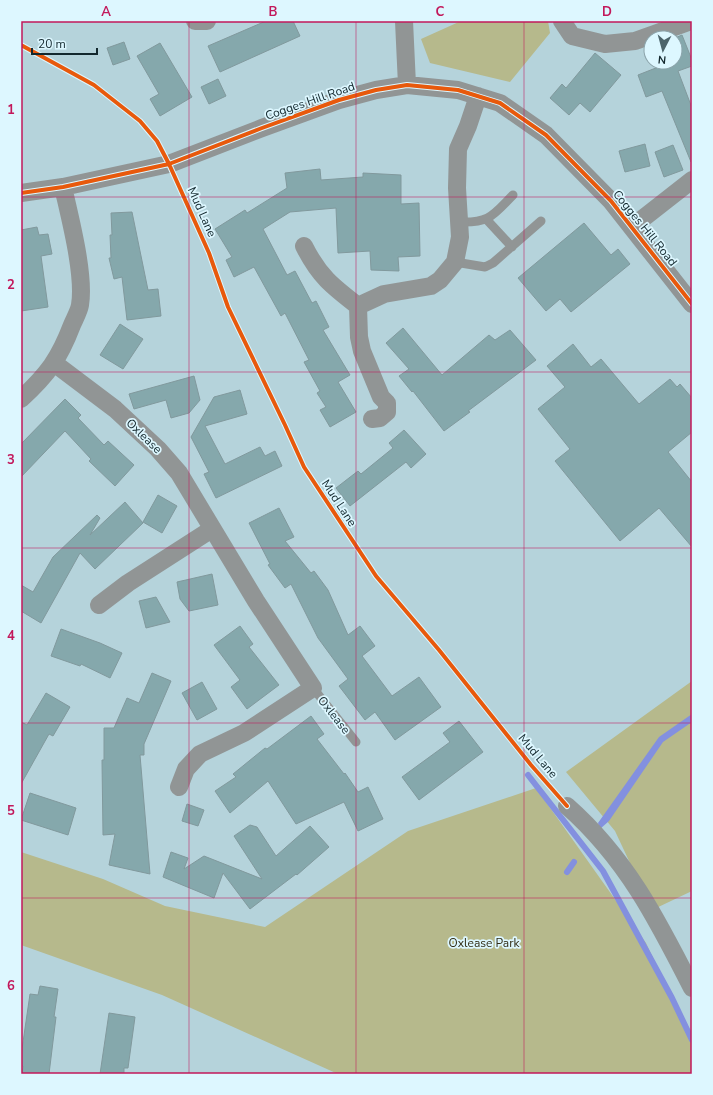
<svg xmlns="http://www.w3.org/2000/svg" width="713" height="1095" viewBox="0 0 713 1095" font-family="'Nunito Sans',sans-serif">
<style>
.green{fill:#b6b98c}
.water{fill:#8390df}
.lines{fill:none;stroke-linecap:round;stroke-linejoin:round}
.stream{stroke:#8390df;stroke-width:6}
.building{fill:#85a8ac;stroke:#81999d}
.lane{stroke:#919595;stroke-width:9}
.street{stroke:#919595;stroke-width:18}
.cycleway-casing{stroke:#ddf7ff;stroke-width:6}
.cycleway{stroke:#e8590c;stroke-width:4}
.grid{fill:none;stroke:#c2185b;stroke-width:1;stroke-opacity:0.55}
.labels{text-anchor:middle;stroke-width:3.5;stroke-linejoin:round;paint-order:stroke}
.street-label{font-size:12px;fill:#13282e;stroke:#ddf7ff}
.park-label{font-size:12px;fill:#312c14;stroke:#ddf7ff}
.neatline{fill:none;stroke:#c2185b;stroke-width:1.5}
.grid-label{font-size:13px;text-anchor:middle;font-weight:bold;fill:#c2185b}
</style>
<rect width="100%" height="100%" fill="#b5d3db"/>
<!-- green -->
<path class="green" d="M461,21H548L550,33L510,82L430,63L421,39Z
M692,681V891L652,910L615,831L566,772Z
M536,788L646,943L692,1040V1074H338L162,995L21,945V852L103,879L165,906L265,927L408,831Z"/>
<!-- water -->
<path class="water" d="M692,714V722L663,742L609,821L600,829L598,823L659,737Z"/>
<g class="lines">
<!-- stream -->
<path class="stream" d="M528,775L603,871L672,998L692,1040
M567,872L574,862"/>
</g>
<!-- building -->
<path class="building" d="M266,21H293L300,36L220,72L208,46Z
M682,35L692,60V66L678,71L692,108L691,162L662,91L646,97L638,75L671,62H674L675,64V38Z
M124,42L130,59L113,65L107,48Z
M160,43L192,97L160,116L150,99L159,94L137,56Z
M595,53L621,75L590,112L580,103L569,115L550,98L562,84L566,88Z
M218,79L226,96L209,104L201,87Z
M645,144L650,166L625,172L619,151Z
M673,145L683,170L664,177L655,152Z
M320,169L321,180L363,177V173L401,175V204L419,203L420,256L398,257L399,271L371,270L370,251L338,253L336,208L290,212L263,229L287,275L295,271L312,303L316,301L329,327L323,330L350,375L338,382L356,412L330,427L320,410L326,407L317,393L320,391L304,362L309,360L285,313L281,316L254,267L234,277L226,260L232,257L215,229L245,210L247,213L287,188L285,173Z
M132,212L148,290L158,289L161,316L127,320L122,277L114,279L109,258H111L110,235H112L111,213Z
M584,223L611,255L618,249L630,264L571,312L560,299L546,311L518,278Z
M37,227L39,235L48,234L52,254L41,256L48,307L21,311V230Z
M120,324L143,339L123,369L100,355Z
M403,328L442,375L489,335L495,340L510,330L536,360L468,411L470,412L444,431L413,391L412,392L399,376L409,369L386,343Z
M573,344L591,367L601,359L639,404L670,379L677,387L680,384L692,398V432L668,452L692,482V547L659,508L620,541L555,461L570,449L538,409L565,387L547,366Z
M194,376L200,400L189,413L171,418L166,400L134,409L129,394Z
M240,390L247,414L205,426L225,464L260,447L265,456L275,451L282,466L216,498L204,474L209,472L191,437L214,397Z
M65,399L81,415L78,418L104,445L108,441L134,465L115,486L89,461L91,459L65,431L21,477V444Z
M404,430L426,454L411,468L406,462L350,506L336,488L358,471L361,474L393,448L389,443Z
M158,495L177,506L162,533L143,522Z
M125,502L143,523L95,569L80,553L41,623L21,611V585L33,592L53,557L97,515L100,518L90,535Z
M279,508L294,537L285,541L311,573L314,571L328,590L348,635L360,626L375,646L362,656L392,696L419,677L441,707L395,740L375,712L365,720L339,686L348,679L318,638L291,584L285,588L268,565L270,564L249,523Z
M212,574L218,605L189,611L180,599L177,582Z
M156,597L170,622L146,628L139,601Z
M240,626L253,644L249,647L279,685L247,709L231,687L240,680L214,645Z
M61,629L100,643L122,653L110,678L81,664L80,666L51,656Z
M152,673L171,681L144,744V755H140L150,874L109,865L115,834L103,835L102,760H104V728H114L127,698L139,703Z
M202,682L217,709L197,720L182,693Z
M46,693L70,707L53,736L49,734L21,784V722L27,725Z
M311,716L324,734L317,739L344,774L345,773L358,792L368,787L383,819L358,831L344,802L296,824L268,781L230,813L215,791L236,777L233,774L265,748L267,749Z
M459,721L483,752L419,800L402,777L450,742L443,733Z
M30,793L76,808L68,835L21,820Z
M187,804L204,810L198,826L182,821Z
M250,825L257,827L276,856L310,826L329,847L297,875L296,874L250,909L223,873L214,898L163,877L171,852L188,858L184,869L204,856L262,879L234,836Z
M40,986L58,989L54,1017H56L49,1074H22L23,1066H21V1056L30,994L38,995Z
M109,1013L135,1017L128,1068H124V1074H100Z"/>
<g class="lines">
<!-- lane -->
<path class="lane" d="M487,220L512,247
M460,222C490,223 493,215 513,195
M455,262L485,267L493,263L541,221
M313,688L356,742"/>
<!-- street -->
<path class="street" d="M195,21H207
M404,21L407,85
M562,21L572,36L605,44L635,41L691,21
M21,193L63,187L169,164L262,128L339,100L376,90L407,85L458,90L500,103L546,135L611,201L692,304
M632,227L692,180
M304,246C319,276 332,286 358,306L359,337L362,351L381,397L387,403V412L380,418L372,419
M358,306L384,294L431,286L440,280L455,262L460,237L457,188L458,149L468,126L478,96
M54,363L115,409L158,449L179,473L256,601L313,688L244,733L200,754L186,769L179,787
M21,399C48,374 59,359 72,325C75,318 79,311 80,305C85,275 70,218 63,187
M99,605L128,583L212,529
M567,806C626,858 657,919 692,988"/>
<defs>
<path id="cycleway" d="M21,45L94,85L140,121L157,141L169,164L209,253L228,307L285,425L304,467L376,576L439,650L531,765L567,806
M21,193L63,187L169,164L262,128L339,100L376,90L407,85L458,90L500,103L546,135L611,201L692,304"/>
</defs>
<!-- cycleway casing -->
<use href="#cycleway" class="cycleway-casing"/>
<!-- cycleway -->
<use href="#cycleway" class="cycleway"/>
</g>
<!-- grid -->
<path class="grid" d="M189,21V1074M356,21V1074M524,21V1074M21,197H692M21,372H692M21,548H692M21,723H692M21,898H692"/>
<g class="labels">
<!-- street labels -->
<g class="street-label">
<text transform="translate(310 101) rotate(-19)" y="4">Cogges Hill Road</text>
<text transform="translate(202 212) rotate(66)" y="4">Mud Lane</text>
<text transform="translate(645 228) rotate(51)" y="4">Cogges Hill Road</text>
<text transform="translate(144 436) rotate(44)" y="4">Oxlease</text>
<text transform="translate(339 503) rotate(57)" y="4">Mud Lane</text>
<text transform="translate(334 715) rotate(52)" y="4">Oxlease</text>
<text transform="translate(538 756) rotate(50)" y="4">Mud Lane</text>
</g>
<!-- park labels -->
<g class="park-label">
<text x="484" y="947">Oxlease Park</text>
</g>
</g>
<!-- border -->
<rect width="713" height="1095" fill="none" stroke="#ddf7ff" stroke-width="44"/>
<!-- north arrow -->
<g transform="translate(663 50) rotate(186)"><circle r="19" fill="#ddf7ff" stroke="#8ca4ab"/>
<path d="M0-3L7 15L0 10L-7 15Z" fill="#4c646b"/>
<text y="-6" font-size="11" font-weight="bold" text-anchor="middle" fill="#13282e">N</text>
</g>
<!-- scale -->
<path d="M32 48v6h65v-6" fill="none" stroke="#13282e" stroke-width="2"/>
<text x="38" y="48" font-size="12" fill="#13282e" stroke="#ddf7ff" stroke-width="3" paint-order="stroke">20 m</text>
<rect x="22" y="22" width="669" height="1051" class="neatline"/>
<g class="grid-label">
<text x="106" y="16">A</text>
<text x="273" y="16">B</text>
<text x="440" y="16">C</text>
<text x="607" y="16">D</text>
<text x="11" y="114">1</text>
<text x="11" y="289">2</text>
<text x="11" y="464">3</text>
<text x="11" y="640">4</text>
<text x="11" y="815">5</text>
<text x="11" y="990">6</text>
</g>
</svg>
